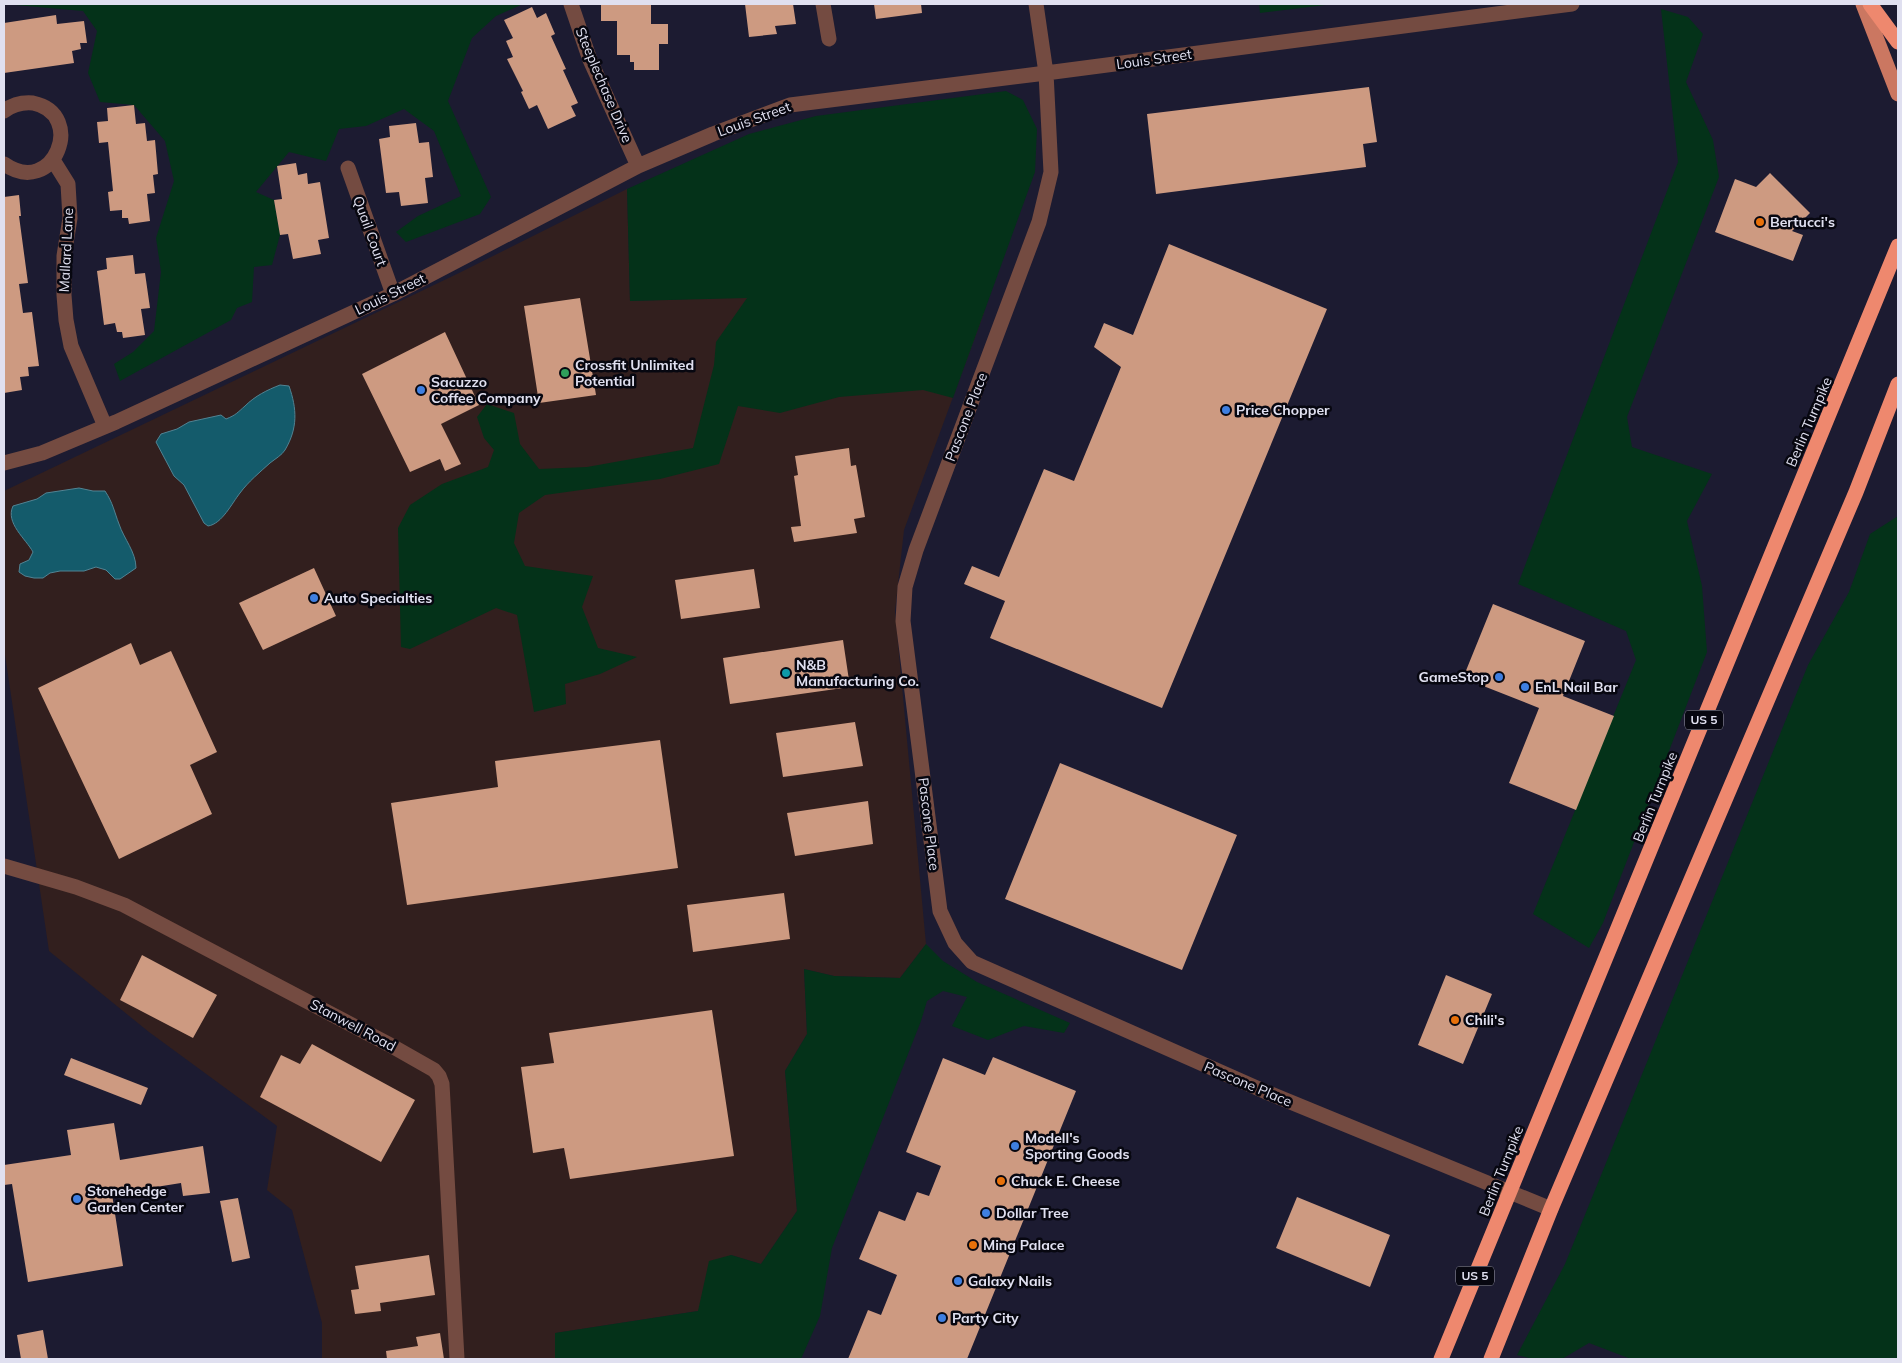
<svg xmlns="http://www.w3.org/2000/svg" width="1902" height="1363" viewBox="0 0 1902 1363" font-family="Mulish,sans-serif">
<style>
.industrial{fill:#321f1e}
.green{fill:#043219}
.water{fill:#145b6b;stroke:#518393}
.building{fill:#cd9a81}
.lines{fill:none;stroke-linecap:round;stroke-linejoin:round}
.minor{stroke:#744b41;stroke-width:15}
.major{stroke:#cb7761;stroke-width:15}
.highway{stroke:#ee886e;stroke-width:15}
.food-dot{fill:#e8710a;stroke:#070710;stroke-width:2}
.leisure-dot{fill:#2e9e5b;stroke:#070710;stroke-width:2}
.shop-dot{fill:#3f7fe0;stroke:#070710;stroke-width:2}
.culture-dot{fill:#0f9aa8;stroke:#070710;stroke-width:2}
.labels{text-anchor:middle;stroke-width:5;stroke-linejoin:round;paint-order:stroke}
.shield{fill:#070710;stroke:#9f9fad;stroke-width:1}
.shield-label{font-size:12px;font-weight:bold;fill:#e0e0f0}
.street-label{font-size:14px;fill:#e0e0f0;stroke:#070710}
.poi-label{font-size:14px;font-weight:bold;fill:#e0e0f0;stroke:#070710;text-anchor:start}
</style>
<rect width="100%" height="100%" fill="#1c1b31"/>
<!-- industrial -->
<path class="industrial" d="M627,189L630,301L960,290L984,313L904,530L895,611L926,944L900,978L834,976L804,969L807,1034L785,1071L797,1211L761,1264L731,1255L698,1311L556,1333L555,1359H322V1323L292,1210L267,1190L277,1126L149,1032L49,951L4,648V491L459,273Z"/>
<!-- green -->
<path class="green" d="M4,4H523L496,16L472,38L448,101L491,197L480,214L406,242L396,232L418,216L461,196L434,131L404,109L366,126L339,129L326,161L289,152L256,192L274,200L280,235L272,265L254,267L252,302L237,308L231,320L120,381L114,364L133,352L154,331L161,272L156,238L174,181L165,141L134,105L100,102L88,73L97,31L83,11Z
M1259,4H1334L1260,13Z
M1661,9L1688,17L1703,34L1686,82L1713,140L1719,177L1627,417L1632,447L1712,474L1687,521L1702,586L1707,652L1603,923L1589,948L1533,914L1636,660L1626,631L1518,584L1678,162Z
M1006,91L1023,100L1037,129L1035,172L953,398L923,390L839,397L780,413L738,406L719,464L660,479L545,495L519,513L514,543L525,566L593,576L582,607L598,648L637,657L600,674L565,684L566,704L534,712L517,615L496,608L410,649L401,647L398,528L410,505L442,484L488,467L494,450L484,438L477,417L487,404L514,413L520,444L539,469L587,467L693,448L714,365L716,342L747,298L630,301L627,189L749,134L816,116Z
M1898,516V1359H1631L1589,1343L1562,1359H1533L1517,1355L1565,1264L1808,665L1849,592L1870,534Z
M926,944L943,961L977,982L1070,1023L1064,1033L1024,1026L988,1040L952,1026L967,997L943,991L927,1001L921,1021L832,1248L820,1316L801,1359H555V1333L698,1311L709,1261L731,1255L761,1264L797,1211L785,1071L807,1034L804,969L834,976L900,978Z"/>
<!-- water -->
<path class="water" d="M280,385L289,386C297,409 298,428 285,450C282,455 275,459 270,463C260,472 248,482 240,493C232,503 222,524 208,526L204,523L184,485L174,476L156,442L161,434L177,429L189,422L221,415L226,419C236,415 237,413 245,406C255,396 267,390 280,385Z
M79,488L93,491H105C113,503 114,511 119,524C124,539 136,552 136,568L120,579H115L106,570L96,567L84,571H60L50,573L43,578H34L25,576L19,572L20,564L29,560L33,552C26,539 5,523 13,506L37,499L46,493Z"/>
<!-- building -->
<path class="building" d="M601,4H651V24H668V44H659V70H634V62H630V55H617V21H601Z
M745,4H793L796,24L775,26L777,34L749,37Z
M874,4H921L922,13L876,19Z
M532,7L537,18L546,13L555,34L551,36L566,69L563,70L578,103L571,106L576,116L548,129L537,105L529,109L521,92L523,91L507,59L513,57L506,41L513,38L504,20Z
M56,15L57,24L84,21L87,43H80L81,49L72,51L74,63L4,73V23Z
M1369,87L1377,142L1363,144L1366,167L1156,194L1147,114Z
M134,105L136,124L145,123L147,141L155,140L158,174L153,175L155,193L147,194L150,221L129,224L128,218H122V210L110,211L108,192L113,191L108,142L99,143L97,122L108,121L107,108Z
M416,123L419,143L429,142L433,177L425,178L428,203L401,206L399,192L386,193L379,139L390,137L389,126Z
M296,163L298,175L307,173L308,184L320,182L329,238L318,240L321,254L293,259L288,234L280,235L274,200L282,199L277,166Z
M1770,173L1810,213L1792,231L1803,235L1793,261L1715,232L1735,179L1756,187Z
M19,195L21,216H19L28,283L19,284L23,313L32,312L39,366L28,367L29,376L20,377L22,390L4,393V197Z
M1169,244L1327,309L1162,708L990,638L1005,601L964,584L972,566L999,577L1044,469L1074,481L1121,367L1094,347L1104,323L1133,335Z
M133,255L135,274L145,273L150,308L141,309L145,335L123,338L122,332H117L115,323L104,325L97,271L107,269L106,258Z
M580,298L596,395L539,403L524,306Z
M445,332L479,405L441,424L461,464L445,471L440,459L410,472L362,374Z
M849,448L851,466L856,465L865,517L854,519L857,533L794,542L791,527L801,526L794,476L798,475L795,456Z
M314,568L336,616L263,650L239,603Z
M754,569L760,608L681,619L675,580Z
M1493,604L1585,641L1563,696L1614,716L1576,810L1509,783L1539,708L1463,678Z
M843,640L850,687L730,704L723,658Z
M131,643L140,665L171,651L217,752L190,765L212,814L119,859L38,688Z
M855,722L863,766L783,777L776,733Z
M660,740L678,868L407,905L391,803L498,787L495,761Z
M1060,763L1237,835L1182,970L1005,899Z
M868,801L873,844L795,856L787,813Z
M784,893L790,939L693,952L687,905Z
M142,955L217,995L193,1038L120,1000Z
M1446,975L1492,994L1463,1064L1418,1045Z
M712,1010L734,1156L570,1179L564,1148L533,1153L521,1067L554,1063L549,1033Z
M312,1044L415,1100L381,1162L260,1097L281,1055L300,1064Z
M993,1057L1076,1091L967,1359H848L868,1310L881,1315L897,1275L859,1259L879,1211L905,1221L917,1192L929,1196L941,1166L906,1152L943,1058L985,1075Z
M71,1058L148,1088L141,1105L64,1075Z
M114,1123L120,1160L203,1146L210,1193L183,1196L181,1183L112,1194L123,1266L28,1282L12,1184L4,1185V1165L71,1155L67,1130Z
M1297,1197L1390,1235L1370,1287L1276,1248Z
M238,1198L250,1258L232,1262L220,1201Z
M429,1255L435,1295L380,1303L381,1311L355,1314L351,1290L359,1289L355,1266Z
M43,1330L48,1359H21L17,1335Z
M440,1333L444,1359H387L386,1351L418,1346L416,1337Z"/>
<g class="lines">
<!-- minor -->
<path class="minor" d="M571,4L590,60L638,166
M823,4L829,39
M1036,4L1046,73L1051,172L1039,222L916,550L905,587L903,621L940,911L955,943L972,962L1266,1092L1551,1209
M4,111C12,105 22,102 33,103C87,114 54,199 4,164
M53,160L68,184L70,218L64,256V295L66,320L71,346L105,426
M348,168L393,294
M4,463L42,453L116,422L393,294L638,166L713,134L790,105L1046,73L1572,4
M4,866L76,887L124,905L390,1045L434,1070L439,1076L442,1084L457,1359"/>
<!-- major -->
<path class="major" d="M1863,4L1898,94"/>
<!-- highway -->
<path class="highway" d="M1870,4L1898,42
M1441,1359L1898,246
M1491,1359L1551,1209L1856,492L1898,384"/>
</g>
<!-- markers -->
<g class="food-dot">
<circle cx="1760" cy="222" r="5"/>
<circle cx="1455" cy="1020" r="5"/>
<circle cx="1001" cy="1181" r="5"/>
<circle cx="973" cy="1245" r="5"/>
</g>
<circle class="leisure-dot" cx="565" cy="373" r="5"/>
<g class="shop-dot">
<circle cx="421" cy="390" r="5"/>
<circle cx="1226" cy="410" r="5"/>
<circle cx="314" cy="598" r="5"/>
<circle cx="1499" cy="677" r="5"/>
<circle cx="1525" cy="687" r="5"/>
<circle cx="1015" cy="1146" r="5"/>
<circle cx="77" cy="1199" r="5"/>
<circle cx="986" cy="1213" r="5"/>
<circle cx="958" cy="1281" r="5"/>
<circle cx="942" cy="1318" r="5"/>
</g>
<circle class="culture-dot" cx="786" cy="673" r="5"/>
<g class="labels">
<!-- shield labels -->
<g class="shield">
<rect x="1685" y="710.5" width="38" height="19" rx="4"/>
<rect x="1456" y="1266.5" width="38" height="19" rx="4"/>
</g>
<g class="shield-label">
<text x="1704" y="724">US 5</text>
<text x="1475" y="1280">US 5</text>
</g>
<!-- street labels -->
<g class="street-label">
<text transform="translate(1154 59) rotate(-8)" y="5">Louis Street</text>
<text transform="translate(604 85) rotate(67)" y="5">Steeplechase Drive</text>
<text transform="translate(754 119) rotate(-20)" y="5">Louis Street</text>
<text transform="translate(370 231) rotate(70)" y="5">Quail Court</text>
<text transform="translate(66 250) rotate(-87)" y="5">Mallard Lane</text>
<text transform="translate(390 294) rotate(-26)" y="5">Louis Street</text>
<text transform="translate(966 417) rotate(-69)" y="5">Pascone Place</text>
<text transform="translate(1809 422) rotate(-67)" y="5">Berlin Turnpike</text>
<text transform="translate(1655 797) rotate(-68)" y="5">Berlin Turnpike</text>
<text transform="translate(929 824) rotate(83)" y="5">Pascone Place</text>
<text transform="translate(353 1025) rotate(28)" y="5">Stanwell Road</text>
<text transform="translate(1248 1084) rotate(23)" y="5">Pascone Place</text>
<text transform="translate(1501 1171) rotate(-68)" y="5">Berlin Turnpike</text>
</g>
<!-- poi labels -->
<g class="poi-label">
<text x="1770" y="227">Bertucci's</text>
<text x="575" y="370">Crossfit Unlimited<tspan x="575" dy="16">Potential</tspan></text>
<text x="431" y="387">Sacuzzo<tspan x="431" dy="16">Coffee Company</tspan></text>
<text x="1236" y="415">Price Chopper</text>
<text x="324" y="603">Auto Specialties</text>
<text x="796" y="670">N&amp;B<tspan x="796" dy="16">Manufacturing Co.</tspan></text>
<text x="1489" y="682" text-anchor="end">GameStop</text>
<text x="1535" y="692">EnL Nail Bar</text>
<text x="1465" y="1025">Chili's</text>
<text x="1025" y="1143">Modell's<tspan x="1025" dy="16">Sporting Goods</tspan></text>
<text x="1011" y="1186">Chuck E. Cheese</text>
<text x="87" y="1196">Stonehedge<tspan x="87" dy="16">Garden Center</tspan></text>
<text x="996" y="1218">Dollar Tree</text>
<text x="983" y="1250">Ming Palace</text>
<text x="968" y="1286">Galaxy Nails</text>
<text x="952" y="1323">Party City</text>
</g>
</g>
<!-- border -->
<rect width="1902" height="1363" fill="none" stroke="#e0e0f0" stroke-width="10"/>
</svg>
